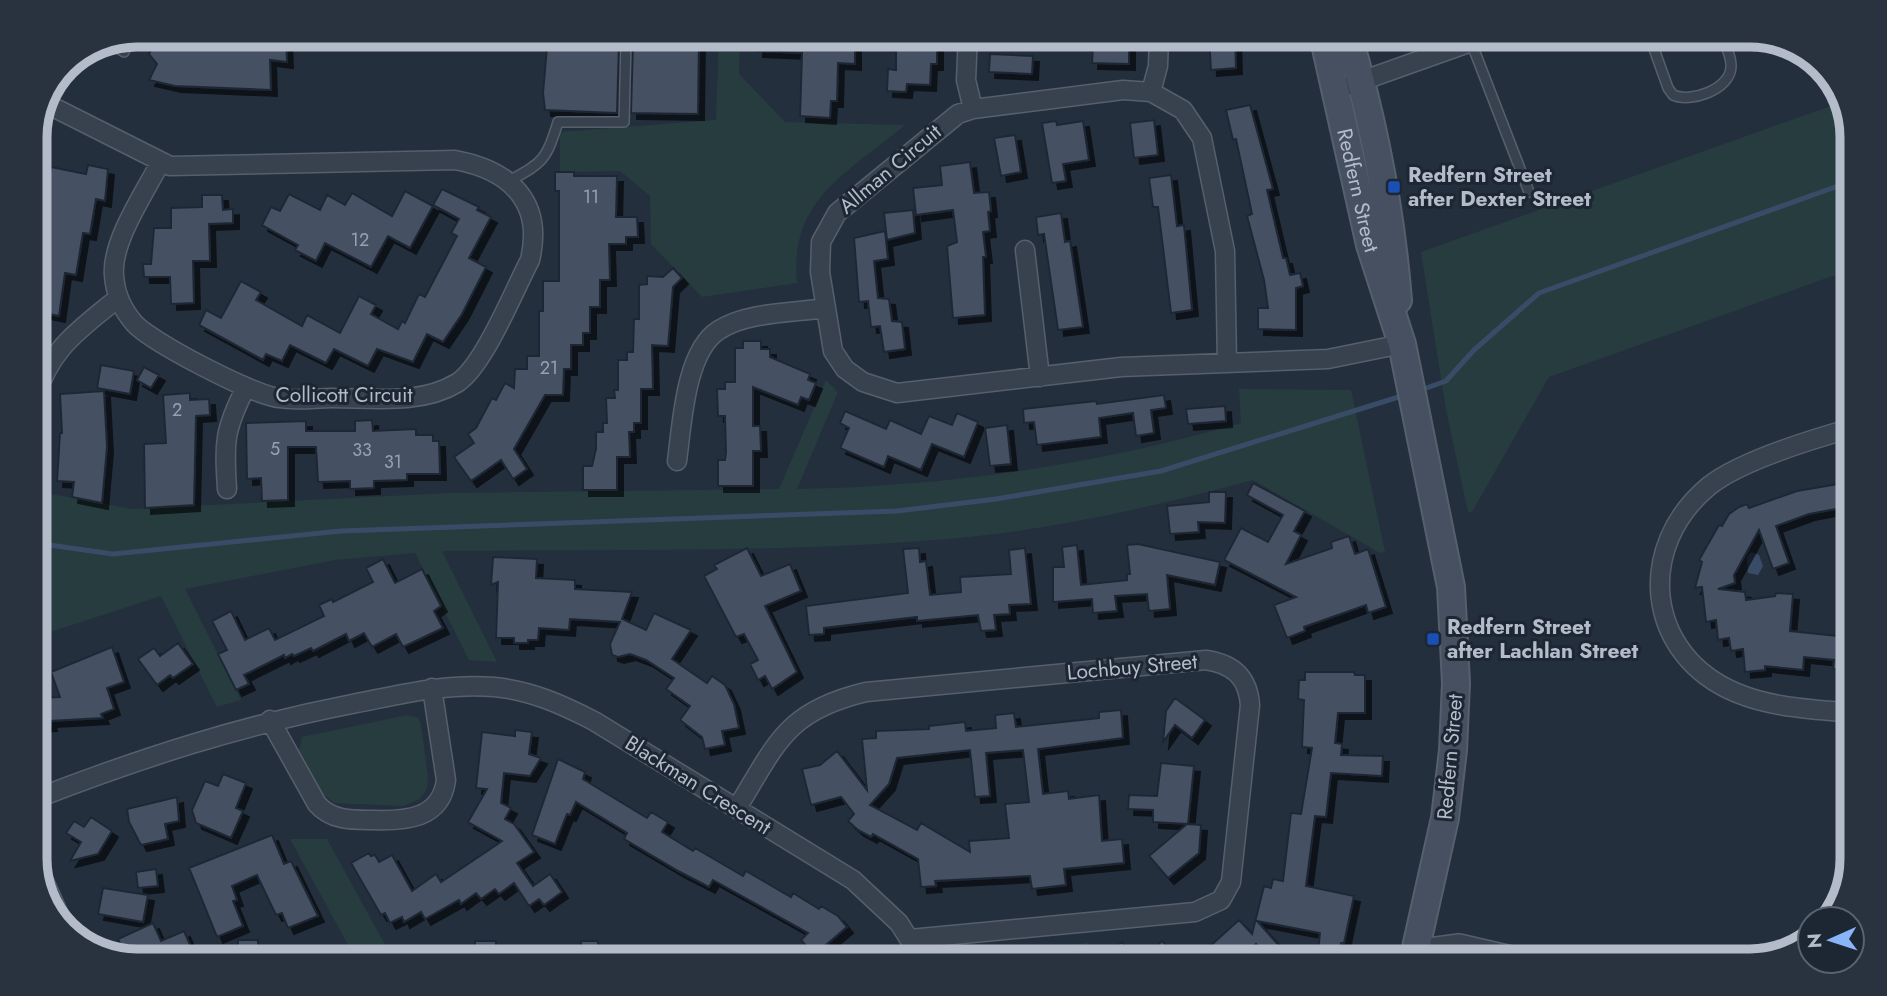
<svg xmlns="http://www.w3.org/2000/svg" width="1887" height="996" viewBox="0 0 1887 996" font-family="Jost,sans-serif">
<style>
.green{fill:#263c3f}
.water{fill:#394c67}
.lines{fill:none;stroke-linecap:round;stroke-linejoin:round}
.stream{stroke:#394c67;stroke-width:5}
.building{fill:#455162;stroke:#1f2835;stroke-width:2;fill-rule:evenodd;filter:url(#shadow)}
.service-casing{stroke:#565f6c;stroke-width:12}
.minor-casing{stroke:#565f6c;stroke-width:21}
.tertiary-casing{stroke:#565f6c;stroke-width:26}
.secondary-casing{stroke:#565f6c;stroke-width:30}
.service{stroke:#38414e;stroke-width:9}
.minor{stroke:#38414e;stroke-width:18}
.tertiary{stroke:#38414e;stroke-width:23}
.secondary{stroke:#465061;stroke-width:26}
.transit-dot{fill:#1a4fb4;stroke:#1d2633;stroke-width:2.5}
.labels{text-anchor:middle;stroke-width:6;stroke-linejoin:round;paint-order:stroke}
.number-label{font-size:18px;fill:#98a1af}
.street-label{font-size:21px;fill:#b4bcc9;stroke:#1d2633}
.poi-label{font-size:21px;font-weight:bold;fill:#b4bcc9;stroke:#1d2633;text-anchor:start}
.rim{fill:none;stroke:#b4bcc9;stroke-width:9}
</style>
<defs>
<filter id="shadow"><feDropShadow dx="6" dy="6" stdDeviation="0" flood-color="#0009"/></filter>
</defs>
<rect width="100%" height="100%" fill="#242f3e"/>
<!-- green -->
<path class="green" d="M719,35H740L739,74L785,122L905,125C848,173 789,199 797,283L702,297L651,244L650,196L620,171L560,172V132L716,120Z
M1842,102L1852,131V269L1549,377L1472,512H1468L1446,410L1421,252Z
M826,380L838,392L797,489C949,486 1096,465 1241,423L1239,389L1351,390L1385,552L1380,553L1253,480C1149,508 1044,532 935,540C772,553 606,549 442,551L497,662L469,660L415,553L335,560L185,589L241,700L217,707L161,596L35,637V491L132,509L449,493L779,489Z
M407,715L418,718L421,724L428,777L427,789L420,799L403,806L334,803L321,792L299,751L302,737Z
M290,839H327L394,961H357Z
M1088,943L1097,961H954L960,956Z"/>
<!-- water -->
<path class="water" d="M1751,552L1759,555L1763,566L1758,575L1748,573L1747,557Z"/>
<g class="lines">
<!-- stream -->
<path class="stream" d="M1418,391L1446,381L1474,350L1539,293L1852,181
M35,543L113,554L341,531L897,511L996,499L1161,471L1405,395"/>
</g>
<!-- building -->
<path class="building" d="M159,35H286L287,62L270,60L271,90L175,86L149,80L157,64L149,54Z
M548,35H623L619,41L617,113L545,110L543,93Z
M629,35H699L698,114L631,113L633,41Z
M758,35H840L839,42H855V64L838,63L837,101H831L830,118L800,116L802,53L757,51Z
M896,35H917V42H937V64H931L930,85L907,84L906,92L887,91L888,69L896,70Z
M1105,35H1127L1129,38V64L1092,63L1093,43H1105Z
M1209,35H1235L1236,68L1211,70Z
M990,54L1033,56L1032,74L989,72Z
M1250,105L1273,189L1267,190L1283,258H1286L1290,275L1300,273L1303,286L1296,288V330L1258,329V308H1268L1264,280L1247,216L1252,214L1236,139L1233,140L1226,110Z
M1154,120L1158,155L1134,158L1130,123Z
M1056,121L1057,125L1083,121L1089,160L1063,164L1066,181L1052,183L1042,123Z
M1015,135L1021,172L1001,176L994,138Z
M970,162L974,193L989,192L991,211L988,212L990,231L983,232L986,257H983L985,315L953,318L947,246L957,242L953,210L916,215L913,188L942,185L940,166Z
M88,165L108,169L105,201L96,199L90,234L83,233L76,275L65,273L59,316L35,311V202L44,203L51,167L86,174Z
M555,172H574V176H617L616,217H637L638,237H626V244H609L610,280H600V307H590V333H583V345H571V369H564L563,395H545L514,449L527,469L513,479L501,460L471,481L454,457L474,443L468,434L476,428L492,398L496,400L505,383L514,388L515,369H527V356H539V311H543V281H559V191H555Z
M1171,175L1177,226L1184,225L1192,310L1171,313L1158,207H1153L1149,178Z
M442,189L479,207L477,210L491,217L469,258L486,267L462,314L443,342L427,334L413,362L377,349L368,366L334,349L326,363L290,345L282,361L266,354L263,360L199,325L206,310L221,318L241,281L261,292L256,300L302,326L307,315L340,333L359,296L376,305L371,314L398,329L402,321L405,323L419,294L425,297L457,236L451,233L459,219L433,205Z
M405,191L433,206L410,248L388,236L371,267L325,243L316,261L295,250L298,245L262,225L271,207L280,211L289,194L320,210L327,195L345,205L352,193L392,216Z
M202,195H222L223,210L233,209V223L209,224L210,261H193L194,303L171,304L170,277H144L143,264H151L154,228H171V208L202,207Z
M913,210L915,233L887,240L884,213Z
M1061,213L1065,242L1070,241L1083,327L1058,330L1044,234L1038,235L1036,217Z
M885,231L888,259L874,261L878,298L889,299L892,321L902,322L905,349L884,352L880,326L871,327L868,301L859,302L854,238Z
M673,268L682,278L673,287L668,346L652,345L653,389H641V423H634V432H629L630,457H617V490H583V466H592L596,449V432H603V423H607L606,398H615L614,390H618V360H627V352H633L634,319H639V285L647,284V276L663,277Z
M743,341H761V349H770V357L810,374L808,380L816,383L809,400L801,397L798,405L753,387V426H760L761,451H753V486H718V460H725L726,453L725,416H718L717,389H725V382H735V348H743Z
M101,365L134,371L130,394L97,388Z
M144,367L159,375L151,388L137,380Z
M104,391L107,447L102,503L72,497L74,482L57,481L60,433H62L60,394Z
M190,393V400L209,399L210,415L196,416L194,505L145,508L144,444L166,443L163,395Z
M1164,395L1166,408L1151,410L1154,433L1136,436L1133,413L1099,418L1101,437L1037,445L1034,422L1024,423L1023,409L1096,401L1097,404Z
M1225,406L1226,421L1188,424L1186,409Z
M845,411L886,429L890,420L921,434L929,416L952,425L957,413L978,422L964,457L932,444L921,470L888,456L884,467L840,448L849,428L840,423Z
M372,420L373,431L416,429V435H433V441H439L440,474H407V480L374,481V488L350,489V481L318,482L316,447H288V500L262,501L261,478L247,479L246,423L306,421V431H355V421Z
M1007,425L1011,464L990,466L985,428Z
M1850,482L1852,506L1809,514L1776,526L1789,563L1773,569L1759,530L1734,575L1735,583L1718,589L1745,592L1746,600L1775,596L1776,593L1793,594L1790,631L1838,636L1837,648L1852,649V671L1833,669L1834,660L1804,657L1803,670L1765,666V670L1745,672L1743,649L1731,651L1729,638L1718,640L1716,620L1706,622L1702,587L1695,588L1702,562L1699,560L1719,525L1722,526L1729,514L1739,507L1747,504L1749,508L1797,491Z
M1253,483L1305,511L1294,531L1301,535L1286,564L1332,548L1331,542L1349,536L1355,554L1368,549L1386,607L1368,613L1366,605L1304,627L1305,631L1287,638L1274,605L1296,597L1224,560L1241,528L1268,542L1283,515L1247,495Z
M1209,492H1226L1225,523L1198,522L1199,532L1170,534L1167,506L1209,502Z
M1138,544L1220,562L1215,585L1167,575L1170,609L1149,611L1147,594L1115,596L1117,611L1093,613L1092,599L1053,602V567H1064L1062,547L1077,545L1081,585L1127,580V574H1130L1127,545Z
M747,548L761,576L790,564L801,591L765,606L797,672L772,689L765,676L758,680L750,664L758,660L744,634L736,637L704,576L717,569L714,565Z
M919,548L920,562L926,561L930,595L961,592L960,577L1011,574L1009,550L1025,548L1031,604L1009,605L1010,614L994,615L996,630L981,631L978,615L917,621V617L824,628V634L809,635L806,606L908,593L903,549Z
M493,557L537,559L536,578L575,580V589L632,592L622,619L646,630L654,613L691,630L672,659L707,683L712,676L725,685L734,704L739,728L722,731L725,745L705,749L702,737L680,720L690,706L666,689L674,678L646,660L630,654L618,657L612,655L610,644L620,622L570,619L569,630L539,628L538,640H528V643H514V638H496L498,582L491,585Z
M383,559L395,583L422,569L441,606L434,611L443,628L403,647L396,634L372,647L364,633L349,641L346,634L313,651L311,648L294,656L292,654L285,658L284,655L244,675L249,684L236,690L218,654L227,650L212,621L231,611L245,640L269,628L275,640L324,616L319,605L332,599L333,602L373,582L366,568Z
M178,643L193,664L173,678L170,675L157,685L138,659L154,648L160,656Z
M112,647L124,682L107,688L114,709L101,714L103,718L50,721L51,725L36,726L35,698L60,697L51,672Z
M1305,672H1354L1355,675H1365V713H1338L1335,743L1342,744L1341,755L1383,756L1382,776L1331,773L1326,817L1315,816L1306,886L1354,896L1344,943H1341L1338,957L1318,953L1320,933L1257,921L1293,961H1271L1256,944L1236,961H1219L1208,948L1239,920L1252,934L1264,886L1271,888L1273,879L1283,881L1291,813L1301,814L1312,748L1302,747L1304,700L1298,699L1299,680H1305Z
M1175,698L1205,720L1192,738L1175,725L1163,742L1166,711Z
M1121,710L1123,738L1038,749L1043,794L1068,791L1069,799L1099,795L1102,841L1122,839L1124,863L1064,869L1066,885L1032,889L1030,876L935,881L936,886L921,887L918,859L873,834L871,837L858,830L848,821L854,814L841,797L811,805L802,769L820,765L837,751L867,790L862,739L876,738V731L929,729V726L965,722L966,731L996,728L995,715L1014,713L1016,727L1099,718V712ZM970,750L975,797L990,796L986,753L1023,750L1029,802L1005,804L1009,838L969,841L970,852L921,823L917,830L870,805L889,784L897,758Z
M515,730L532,732L529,754L541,758L530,776L504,773L501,803L511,808L505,819L514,824L534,852L517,863L533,886L550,874L562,892L544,905L539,899L529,906L514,883L499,894L495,889L481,899L476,893L461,904L459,900L425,919L421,912L404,922L402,917L390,923L385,913L381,915L351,863L369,853L371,856L375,855L379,862L392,855L412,891L436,874L441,882L502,841L468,822L487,789L476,788L482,732L515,736Z
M558,759L585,772L583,779L647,818L651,812L668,822L662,832L693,851L695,848L743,876L746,871L791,897L793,893L819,909L821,906L838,916L847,927L814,955L801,940L808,933L713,880L709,887L680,872L624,839L627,833L576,802L570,815L567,814L555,844L532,835Z
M1161,763L1194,766L1188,824L1153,822V810L1128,809L1129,795L1157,796Z
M223,774L246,783L236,808L243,811L231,838L196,823L192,810L205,781L218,786Z
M177,797L179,821L165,824L168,839L141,845L129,822L127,809Z
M91,817L112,831L98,854L70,861L81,842L66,833L74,821L84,827Z
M1187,824L1201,825L1199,853L1168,878L1149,856Z
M272,835L284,864L291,861L318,916L288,928L282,913L276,915L257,875L232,886L237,900L233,901L243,926L217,937L189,868Z
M156,869L158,886L138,888L136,872Z
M103,888L148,895L143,922L98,914Z
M153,923L161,941L184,931L191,947L184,951L188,961L126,958L118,939Z
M238,940H258V961H238Z
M475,941H496V959L475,961Z
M581,941H598V961H581Z
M1162,941L1180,961H1140Z
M1122,942L1139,961H1100Z"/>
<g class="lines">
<defs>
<path id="service" d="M1649,35L1668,88L1673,95C1690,103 1730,90 1731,67C1732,57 1725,45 1722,35
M1471,42L1529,192
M113,45L124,52L132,37
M509,181C544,162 546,160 558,122H624L626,41"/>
<path id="minor" d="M968,35L966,80L973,109
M1350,85L1491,35
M1151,92L1158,66L1159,35
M47,104L170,166L455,160C509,170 544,201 530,260C514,290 484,366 457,383C421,405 373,398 332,398C315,398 296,401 279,398C253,395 151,342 134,323C122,309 115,293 114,275C111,242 145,192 160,163
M1025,250L1040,377
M1227,363L1225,251L1202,138L1183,110L1151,92L1123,90L973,109L958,114L837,213L821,242L820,272L833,351L845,369L863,382L897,393L1121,367L1328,359L1402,344
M35,399C50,348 79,330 118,298
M1852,428C1813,439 1740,461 1709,486C1635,547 1645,655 1737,693C1773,708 1813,709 1852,713
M677,461C682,425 685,351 719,330C747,312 792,313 825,308
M227,489C224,442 224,430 246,387
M270,720L317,804C332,821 353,820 373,820C406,821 441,819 446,780L432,688
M35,799C143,757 243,725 357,703C403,694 447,683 494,687C530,690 563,705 594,721L853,880L899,923L923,961
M737,808C777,743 786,711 866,692L1206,660C1233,664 1248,677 1250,705L1231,882L1221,900L1195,912L910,939
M35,861L64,926"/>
<path id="tertiary" d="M1415,952L1459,946L1524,961"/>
<g id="secondary">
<path id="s1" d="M1323,35L1370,245L1402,344L1451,587L1456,683L1453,750L1445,818L1413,961"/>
<path d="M1348,35C1373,120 1391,212 1398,300"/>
</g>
</defs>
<!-- service casing -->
<use href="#service" class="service-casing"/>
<!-- minor casing -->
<use href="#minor" class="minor-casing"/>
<!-- tertiary casing -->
<use href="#tertiary" class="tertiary-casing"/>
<!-- secondary casing -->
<use href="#secondary" class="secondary-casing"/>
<!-- service -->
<use href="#service" class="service"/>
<!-- minor -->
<use href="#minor" class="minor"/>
<!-- tertiary -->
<use href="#tertiary" class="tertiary"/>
<!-- secondary -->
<use href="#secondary" class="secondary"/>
</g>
<!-- markers -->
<g class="transit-dot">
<rect x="1387" y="180" width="14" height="14" rx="3.5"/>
<rect x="1426" y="632" width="14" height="14" rx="3.5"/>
</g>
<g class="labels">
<!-- number labels -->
<g class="number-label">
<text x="591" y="203">11</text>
<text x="360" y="246">12</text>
<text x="549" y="374">21</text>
<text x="177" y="416">2</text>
<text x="275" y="455">5</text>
<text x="362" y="456">33</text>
<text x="393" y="468">31</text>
</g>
<!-- street labels -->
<g class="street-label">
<text transform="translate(890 169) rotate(-40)" y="7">Allman Circuit</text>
<text dy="7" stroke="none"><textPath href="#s1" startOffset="159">Redfern Street</textPath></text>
<text x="344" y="402">Collicott Circuit</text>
<text transform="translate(1132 667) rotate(-5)" y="7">Lochbuy Street</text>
<text transform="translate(1450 757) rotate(-85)" y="7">Redfern Street</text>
<text transform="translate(698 785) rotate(32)" y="7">Blackman Crescent</text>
</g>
<!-- poi labels -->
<g class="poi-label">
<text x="1408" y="182">Redfern Street<tspan x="1408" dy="24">after Dexter Street</tspan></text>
<text x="1447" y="634">Redfern Street<tspan x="1447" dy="24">after Lachlan Street</tspan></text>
</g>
</g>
<!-- crop -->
<path d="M0 0H1887V996H0ZM137 47H1750A90 90 0 0 1 1840 137V859A90 90 0 0 1 1750 949H137A90 90 0 0 1 47 859V137A90 90 0 0 1 137 47Z" fill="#29323f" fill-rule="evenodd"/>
<path class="rim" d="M137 47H1750A90 90 0 0 1 1840 137V859A90 90 0 0 1 1750 949H137A90 90 0 0 1 47 859V137A90 90 0 0 1 137 47Z"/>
<!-- north arrow -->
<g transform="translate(1831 940) rotate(267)"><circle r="33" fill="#1d2633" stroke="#59626f" stroke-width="2"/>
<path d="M0-5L12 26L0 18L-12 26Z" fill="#8ab4f8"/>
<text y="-10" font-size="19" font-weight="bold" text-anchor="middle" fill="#b4bcc9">N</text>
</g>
</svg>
